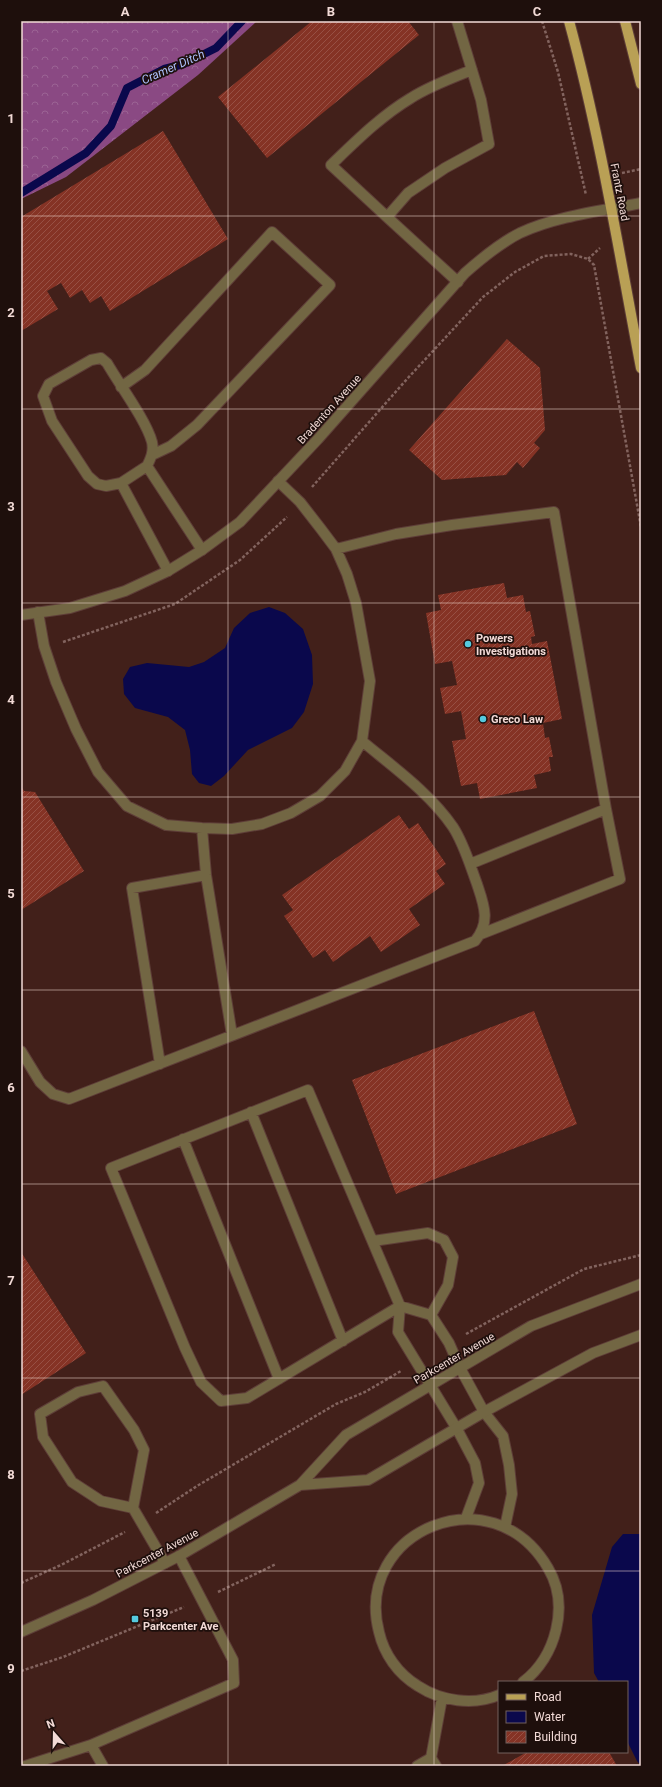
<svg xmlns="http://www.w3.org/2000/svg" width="662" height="1787" viewBox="0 0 662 1787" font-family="Roboto,sans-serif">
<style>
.forest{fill:url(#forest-crowns)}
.water{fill:#0a084c}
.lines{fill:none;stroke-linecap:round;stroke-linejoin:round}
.stream{stroke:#0a084c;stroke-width:8}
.building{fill:url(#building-hatch)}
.service-casing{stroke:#5e3e38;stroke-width:12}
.tertiary-casing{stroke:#5e3e38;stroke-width:12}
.primary-casing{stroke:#5e3e38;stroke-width:12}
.path{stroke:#82635e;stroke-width:2.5;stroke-dasharray:3 2;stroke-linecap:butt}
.service{stroke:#726643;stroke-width:10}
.tertiary{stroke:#726643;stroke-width:10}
.primary{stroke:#b9a055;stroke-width:10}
.grid{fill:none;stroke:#f2dad6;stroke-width:1;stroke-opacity:0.55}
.poi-dot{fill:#55cadf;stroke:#1e0f0c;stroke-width:1.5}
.labels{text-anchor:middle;stroke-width:3.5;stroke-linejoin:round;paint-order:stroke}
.street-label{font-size:11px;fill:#f2dad6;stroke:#1e0f0c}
.poi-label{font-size:11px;font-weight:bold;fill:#f2dad6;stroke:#1e0f0c;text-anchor:start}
.water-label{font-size:12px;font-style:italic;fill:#acbffb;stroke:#1e0f0c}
.neatline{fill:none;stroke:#f2dad6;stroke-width:1.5}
.grid-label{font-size:13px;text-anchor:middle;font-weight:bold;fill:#f2dad6}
</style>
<defs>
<pattern id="forest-crowns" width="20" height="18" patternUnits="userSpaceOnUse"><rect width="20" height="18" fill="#8a4983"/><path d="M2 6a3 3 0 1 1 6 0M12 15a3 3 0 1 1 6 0" fill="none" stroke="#9b6394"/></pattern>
<pattern id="building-hatch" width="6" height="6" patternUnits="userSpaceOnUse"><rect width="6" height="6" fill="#853325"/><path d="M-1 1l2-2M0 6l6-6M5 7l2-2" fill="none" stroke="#975044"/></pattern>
</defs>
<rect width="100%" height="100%" fill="#42201a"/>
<!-- forest -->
<path class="forest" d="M21,21H257L198,75L66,177L21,199Z"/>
<!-- water -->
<path class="water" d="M269,607L285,613L303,629L312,655L313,684L304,712L292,728L248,750L224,776L211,786L199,783L192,774L190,750L185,730L168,717L135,708L124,694L123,679L130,667L147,663L189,667L204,662L225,648L234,628L250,613Z
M623,1534H641V1766L637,1761L627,1741V1682H599L594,1673L592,1615L612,1547Z"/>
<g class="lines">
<!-- stream -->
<path class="stream" d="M21,193L86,153L111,126L127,88L164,69L184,64L216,48L242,21"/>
</g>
<!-- building -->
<path class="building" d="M312,21H408L419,35L267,158L218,97Z
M163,131L228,239L110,311L101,296L90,303L82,290L70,298L61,283L47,291L58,309L21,331V217Z
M507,339L540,368L545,430L534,443L540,448L523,468L517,462L506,475L442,480L409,450Z
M504,583L507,598L523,595L526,612L530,611L535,636L531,637L532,644L547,641L562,719L543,723L545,738L549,737L553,757H549L551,771L534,775L537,788L480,799L477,783L461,786L452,741L466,739L461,711L445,714L440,688L457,685L452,661L435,664L426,613L441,610L438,595Z
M21,786L24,791L35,792L84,871L21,910Z
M399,815L409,829L418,823L446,864L436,871L445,884L409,909L420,925L381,952L370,936L333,962L325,950L313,958L284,916L293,910L282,895Z
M534,1011L577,1124L396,1194L352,1080Z
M21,1252L86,1353L21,1395Z
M527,1752H609L617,1766H502Z"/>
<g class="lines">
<defs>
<path id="service" d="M457,21L481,100L489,144L445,168L408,193L387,217L458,282
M387,217L331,165C356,141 381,116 411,98C430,86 452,78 472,70
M121,387L145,370L272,232L330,285L197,425L171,446L152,455
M121,483L147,466
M336,549L396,534L452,525L554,512L606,809L470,864
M168,571L121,483L106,486L97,484L88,476L52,421L43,396L49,384L91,360L101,358L107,363C119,384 146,420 152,442C154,451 151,458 147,466L202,550
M38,612L44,646L56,682L76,729L98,772L127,806L166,825L202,828L232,829L262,824L291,813L320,796L345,771L362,741L370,681L356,603L347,574L336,549L321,529L300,502L278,481
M202,828L206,875L232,1035
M481,934L620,879L606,809
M21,1051L40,1082L53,1094L69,1099L475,941C491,922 484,905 477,884C470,865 464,844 453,827C430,793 393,767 362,741
M160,1064L132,888L206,875
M251,1112L343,1341
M183,1139L279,1379
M373,1241L428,1233L444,1240L453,1257L448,1285L431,1315
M133,1508L101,1501L72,1482L43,1437L40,1414L78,1392L103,1386L134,1430L144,1450L133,1508L165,1563
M466,1518L479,1483L475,1463L457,1429L398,1332L400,1306L308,1090L111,1168L185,1348L201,1382L221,1401L247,1398L400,1306L431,1315L449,1343L460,1368L484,1412L503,1436L509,1465L512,1494L505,1527
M499,1695C473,1706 441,1701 418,1686C398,1674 384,1654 379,1632C353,1531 492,1472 548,1568C570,1605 556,1657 523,1682
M91,1745L103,1766
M25,1766L91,1745L234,1683L233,1660L179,1556
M417,1766L431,1758
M436,1766L431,1758L442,1698"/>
<path id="tertiary" d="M21,615L70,608L125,591L168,571L202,550L240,522L318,439L465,273C482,258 500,243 520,233C557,216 601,211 641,203
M300,1485L368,1480L484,1412L593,1353L641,1335
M21,1632L93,1600L179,1556L300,1485L346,1435L531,1326L641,1284"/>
<path id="primary" d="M569,21C600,135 619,252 641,368
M625,21L641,84"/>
</defs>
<!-- service casing -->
<use href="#service" class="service-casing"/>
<!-- tertiary casing -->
<use href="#tertiary" class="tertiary-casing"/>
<!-- primary casing -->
<use href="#primary" class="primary-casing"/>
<!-- path -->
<path class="path" d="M542,21L558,72L586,195
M622,173L641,169
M588,259L600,248
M312,487L407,379L483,297L515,272L544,256L571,254L588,259L594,265L641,527
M63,642L175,604L240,560L287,517
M466,1334L584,1269L641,1255
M156,1513L197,1486L336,1404L365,1392L401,1371
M21,1583L63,1564L125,1532
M218,1592L276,1564
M21,1671L63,1657L184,1607"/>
<!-- service -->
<use href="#service" class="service"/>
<!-- tertiary -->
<use href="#tertiary" class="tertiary"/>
<!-- primary -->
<use href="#primary" class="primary"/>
</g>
<!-- grid -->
<path class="grid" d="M228,21V1766M434,21V1766M21,216H641M21,409H641M21,603H641M21,797H641M21,990H641M21,1184H641M21,1378H641M21,1571H641"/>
<!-- markers -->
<g class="poi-dot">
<circle cx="468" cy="644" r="4"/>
<circle cx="483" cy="719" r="4"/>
<rect x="131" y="1615" width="8" height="8" rx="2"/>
</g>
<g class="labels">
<!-- street labels -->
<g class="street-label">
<text transform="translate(620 192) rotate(79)" y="4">Frantz Road</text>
<text transform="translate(329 409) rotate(-48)" y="4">Bradenton Avenue</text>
<text transform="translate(454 1358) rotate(-30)" y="4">Parkcenter Avenue</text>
<text transform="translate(157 1553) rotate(-28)" y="4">Parkcenter Avenue</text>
</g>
<!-- poi labels -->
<g class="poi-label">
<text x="476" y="642">Powers<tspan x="476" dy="13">Investigations</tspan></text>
<text x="491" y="723">Greco Law</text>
<text x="143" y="1617">5139<tspan x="143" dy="13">Parkcenter Ave</tspan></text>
</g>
<!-- water labels -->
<g class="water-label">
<text transform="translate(173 67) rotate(-24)" y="4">Cramer Ditch</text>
</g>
</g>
<!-- border -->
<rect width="662" height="1787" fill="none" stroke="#1e0f0c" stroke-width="44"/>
<!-- legend -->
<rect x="498" y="1681" width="130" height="72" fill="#1e0f0c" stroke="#73605d"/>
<rect x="506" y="1694" width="20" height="6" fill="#b9a055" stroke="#73605d"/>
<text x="534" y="1701" font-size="12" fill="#f2dad6">Road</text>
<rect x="506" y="1711" width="20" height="12" fill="#0a084c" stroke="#73605d"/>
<text x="534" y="1721" font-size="12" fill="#f2dad6">Water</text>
<rect x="506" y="1731" width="20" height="12" fill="url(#building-hatch)" stroke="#73605d"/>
<text x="534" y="1741" font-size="12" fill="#f2dad6">Building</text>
<!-- north arrow -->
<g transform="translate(54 1733) rotate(340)" stroke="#1e0f0c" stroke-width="3" paint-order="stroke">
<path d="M0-3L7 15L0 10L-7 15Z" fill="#f2dad6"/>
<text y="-6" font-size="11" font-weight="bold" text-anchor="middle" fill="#f2dad6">N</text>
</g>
<rect x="22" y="22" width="618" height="1743" class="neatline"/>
<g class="grid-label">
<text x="125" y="16">A</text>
<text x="331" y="16">B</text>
<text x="537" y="16">C</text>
<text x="11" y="123">1</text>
<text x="11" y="317">2</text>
<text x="11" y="511">3</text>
<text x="11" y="704">4</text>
<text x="11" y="898">5</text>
<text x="11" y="1092">6</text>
<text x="11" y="1285">7</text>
<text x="11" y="1479">8</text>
<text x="11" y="1673">9</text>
</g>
</svg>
